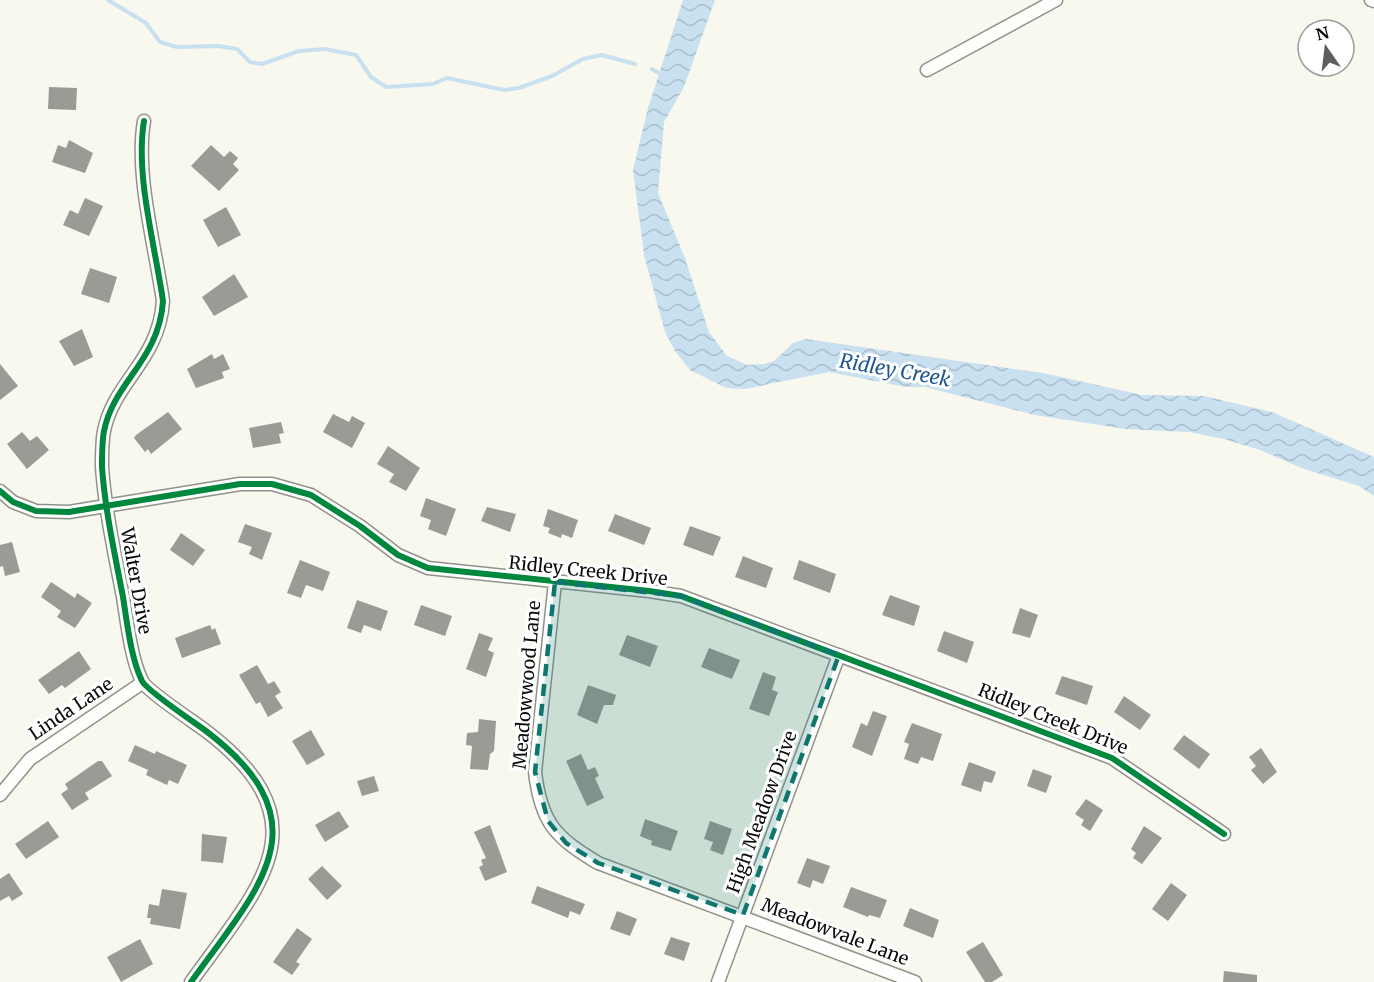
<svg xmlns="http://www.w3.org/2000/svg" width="1374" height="982" viewBox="0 0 1374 982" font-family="Merriweather,serif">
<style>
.water{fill:url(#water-waves)}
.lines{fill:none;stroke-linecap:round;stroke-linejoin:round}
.stream{stroke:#c8e0f0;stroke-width:4}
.building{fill:#9c9a95}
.street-casing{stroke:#92928d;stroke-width:15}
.street{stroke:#fefefc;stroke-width:12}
.cycleway-casing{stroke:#fff;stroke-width:10}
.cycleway{stroke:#00873e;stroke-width:6}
.marked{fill:#0f766e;fill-opacity:0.2;stroke:#0f766e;stroke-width:4.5;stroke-dasharray:12 8;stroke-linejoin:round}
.labels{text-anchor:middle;stroke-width:6;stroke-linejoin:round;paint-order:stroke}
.street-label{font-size:18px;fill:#0b0b0b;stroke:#fff}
.water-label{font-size:20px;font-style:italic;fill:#1f5692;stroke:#fff}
</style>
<defs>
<pattern id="water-waves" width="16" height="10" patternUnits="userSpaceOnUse" patternTransform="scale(1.5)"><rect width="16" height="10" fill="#c8e0f0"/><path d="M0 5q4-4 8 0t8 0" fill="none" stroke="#aabfcc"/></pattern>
</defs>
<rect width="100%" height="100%" fill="#f9f8ee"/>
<!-- water -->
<path class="water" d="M683,0H715L684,87L664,122L658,193L685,258L709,332L727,356L747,365L764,364L774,361L793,343L806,339L1043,373L1142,395L1204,396L1272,412L1374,457V496L1359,486L1304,469L1260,450L1224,439L1189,432L1125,429L1035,415L925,387H906L829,372L745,389L726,388L690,370L675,351L665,332L644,255L633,170L648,108Z"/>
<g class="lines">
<!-- stream -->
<path class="stream" d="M108,0L146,23L160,42L177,47L218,46L237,49L250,62L262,64L299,51L325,49L356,55L371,77L386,87L433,84L447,78L504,90L519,88L552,76L583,59L602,55L635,64
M652,69L662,75"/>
</g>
<!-- building -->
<path class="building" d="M49,87L77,88L76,110L48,109Z
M69,140L93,153L85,173L52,162L58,145L66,148Z
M211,145L224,157L230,151L238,158L233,164L239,170L219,191L191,166Z
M85,198L103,206L89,236L63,225L70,210L78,214Z
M226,207L241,235L218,247L203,220Z
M90,268L117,277L109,303L81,294Z
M234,274L248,297L214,316L202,297Z
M82,329L93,357L74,366L59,341Z
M212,354L214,359L223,354L230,369L222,372L224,378L196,388L187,369Z
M0,364L18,386L0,400Z
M168,412L182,429L151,454L148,449L145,452L134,438L136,435Z
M333,414L349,422L352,416L365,423L352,448L323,432Z
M281,422L284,433L279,434L281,443L253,448L249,428Z
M22,432L30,441L37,436L49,450L27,469L7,444Z
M388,446L420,468L406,491L389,482L394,474L377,464Z
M426,498L456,509L446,536L428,529L431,520L420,516Z
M487,507L516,514L510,532L481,521Z
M548,509L578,520L572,538L562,534L561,538L548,533L550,528L543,526Z
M615,514L651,528L644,545L608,531Z
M245,524L272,533L262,560L249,554L252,547L238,542Z
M690,526L721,537L713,556L683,545Z
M181,533L205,550L193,566L170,550Z
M12,542L20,572L5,576L3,566L0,567V545Z
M743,556L773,568L766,588L735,577Z
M300,560L330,572L323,591L306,585L301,598L287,593Z
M799,560L836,574L830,593L793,579Z
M51,582L75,598L77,593L92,603L75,628L57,617L61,611L41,597Z
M890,595L920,606L914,626L882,615Z
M357,600L388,611L381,631L364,625L361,633L347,628Z
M421,605L452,616L445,636L414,625Z
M1020,608L1038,615L1030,638L1012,633Z
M210,625L212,630L215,628L221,644L182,658L175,638Z
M944,631L974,642L967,663L937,651Z
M479,633L493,638L488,650L494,653L486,677L466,669Z
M627,635L658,646L650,667L619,655Z
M709,648L740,660L732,679L701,667Z
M79,651L91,669L65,688L62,685L49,694L38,680Z
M257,665L268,684L274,681L281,692L275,696L283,708L268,717L260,702L256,704L239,675Z
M763,672L776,677L772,690L778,692L769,716L749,709Z
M1062,676L1093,686L1087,705L1055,694Z
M588,685L616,695L613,705H604L597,724L577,715Z
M1124,696L1151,715L1140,730L1114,712Z
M873,711L887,716L872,756L852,747L861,723L867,726Z
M479,719L496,721L494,751L490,754L488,770L470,769L472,746L466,745L467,733L478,732Z
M912,723L942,734L933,761L921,757L918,764L904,759L909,744L904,742Z
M311,730L325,755L307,765L292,741Z
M1184,735L1210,754L1199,769L1173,749Z
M135,745L155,754L156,751L187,765L178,784L169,780L167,785L146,775L148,770L128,761Z
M1261,748L1277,772L1263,784L1251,770L1256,766L1249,757Z
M581,754L588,770L595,767L599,776L595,778L604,798L587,806L566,761Z
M98,761H102L112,776L85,793L89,799L72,810L61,794L68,789L65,784Z
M969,762L996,772L992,783L984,781L981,792L961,785Z
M1033,769L1052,776L1046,793L1027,786Z
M374,776L379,791L362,796L357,781Z
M1086,799L1103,810L1090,831L1081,825L1084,820L1075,814Z
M339,811L349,827L325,842L315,825Z
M645,819L678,831L671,851L651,845L652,841L640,836Z
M48,821L59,837L26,859L15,844Z
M710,821L732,829L723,855L710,850L713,842L704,839Z
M490,825L507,872L485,881L479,867L483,865L481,860L486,858L474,832Z
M1144,826L1162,838L1142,864L1133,858L1136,853L1131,849Z
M202,834L227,837L223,863L201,861Z
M807,858L830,866L823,884L813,880L810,888L797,883Z
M322,866L342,886L327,900L308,879Z
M9,873L23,894L12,901L9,896L0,901V879Z
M1171,883L1187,895L1168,921L1152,909Z
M537,886L585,904L580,915L570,911L568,918L531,903Z
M851,887L887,900L880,918L869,915L868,917L843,907Z
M162,889L187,893L180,929L150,924L151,918H147L149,904L159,906Z
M910,908L939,920L933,938L903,926Z
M617,911L637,919L630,936L610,929Z
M297,928L312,939L296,962L300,964L292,975L273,962Z
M671,937L690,943L684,961L664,954Z
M140,939L153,964L121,982L107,957Z
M983,942L1003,975L992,982H985L966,952Z
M1224,971L1257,975V982H1223Z"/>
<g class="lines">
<defs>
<path id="street" d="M1371,0L1374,1
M927,70L1056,0
M144,121C135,175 155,245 163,301C159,361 114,381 104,431C102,441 102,456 102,467C105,510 115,555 123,597C127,622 131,659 142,681C147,691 194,722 206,731C327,823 259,887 191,982
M0,491L13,502L36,511L69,512L240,484H272L311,495L360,526L398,555L428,568L649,591L681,596L1112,758L1224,834
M555,582L535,772C541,823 555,837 598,863L915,982
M0,795L30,759L142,683
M718,982L839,655"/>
</defs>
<!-- street casing -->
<use href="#street" class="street-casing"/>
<!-- street -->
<use href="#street" class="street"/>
<defs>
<path id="cycleway" d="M144,121C135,175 155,245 163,301C159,361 114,381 104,431C102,441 102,456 102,467C105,510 115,555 123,597C127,622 131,659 142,681C147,691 194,722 206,731C327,823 259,887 191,982
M0,491L13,502L36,511L69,512L240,484H272L311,495L360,526L398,555L428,568L649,591L681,596L1112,758L1224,834"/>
</defs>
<!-- cycleway casing -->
<use href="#cycleway" class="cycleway-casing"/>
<!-- cycleway -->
<use href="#cycleway" class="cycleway"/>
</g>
<!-- marked area -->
<path class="marked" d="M555,582L681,596L839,655L743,915L598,863L566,843L548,821L535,772Z"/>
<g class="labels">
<!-- street labels -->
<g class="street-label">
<text transform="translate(588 571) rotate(6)" y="6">Ridley Creek Drive</text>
<text transform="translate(136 581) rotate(80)" y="6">Walter Drive</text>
<text transform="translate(527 685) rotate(-85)" y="6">Meadowwood Lane</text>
<text transform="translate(71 709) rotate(-34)" y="6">Linda Lane</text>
<text transform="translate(1053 719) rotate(22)" y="6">Ridley Creek Drive</text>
<text transform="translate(762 812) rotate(-70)" y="6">High Meadow Drive</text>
<text transform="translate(835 932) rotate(21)" y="6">Meadowvale Lane</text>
</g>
<!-- water labels -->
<g class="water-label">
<text transform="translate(895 370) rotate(10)" y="7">Ridley Creek</text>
</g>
</g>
<!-- north arrow -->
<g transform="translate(1326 48) rotate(346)"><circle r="28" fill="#ffffff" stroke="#9d9d9d" stroke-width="1.5"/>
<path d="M0-4.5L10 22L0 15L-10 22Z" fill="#5e5e5a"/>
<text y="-9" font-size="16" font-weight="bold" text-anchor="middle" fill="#0b0b0b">N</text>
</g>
</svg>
